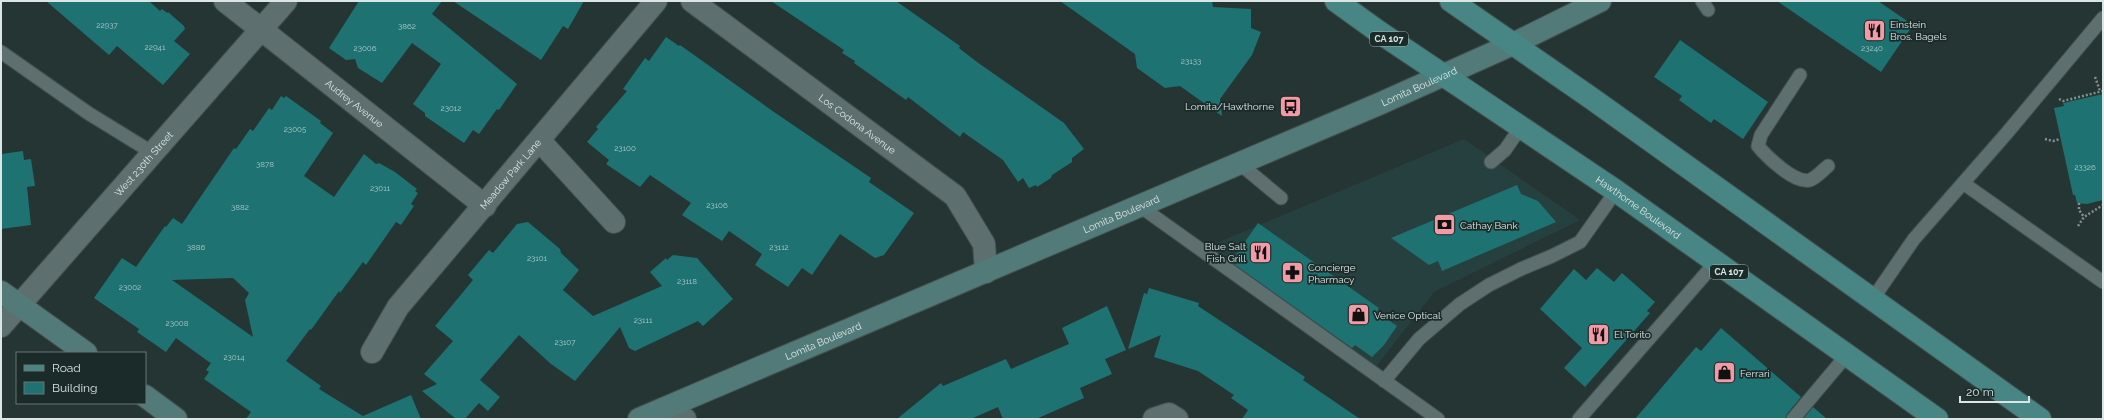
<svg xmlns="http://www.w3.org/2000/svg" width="2104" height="420" viewBox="0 0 2104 420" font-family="Raleway,sans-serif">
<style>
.built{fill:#26403f}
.building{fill:#1e7271;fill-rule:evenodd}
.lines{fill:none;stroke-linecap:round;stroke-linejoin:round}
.lane-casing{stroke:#435050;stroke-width:15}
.street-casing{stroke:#435050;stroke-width:24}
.secondary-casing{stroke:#435050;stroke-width:24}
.primary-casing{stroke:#435050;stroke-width:24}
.path{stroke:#839090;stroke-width:2.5;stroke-dasharray:2 2;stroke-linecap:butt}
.lane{stroke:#5d6f6e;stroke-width:13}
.street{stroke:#5d6f6e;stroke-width:22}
.secondary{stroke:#527a79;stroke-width:22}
.primary{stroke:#478685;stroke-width:22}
.labels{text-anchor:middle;stroke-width:3.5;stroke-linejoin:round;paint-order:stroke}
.number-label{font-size:8px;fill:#acc8c8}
.shield{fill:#1b2b2a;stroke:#a1adad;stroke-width:1}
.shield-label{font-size:9px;font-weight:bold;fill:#dbe5e5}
.poi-label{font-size:10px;fill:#dbe5e5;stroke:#1b2b2a;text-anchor:start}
.street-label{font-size:10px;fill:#dbe5e5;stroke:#1b2b2a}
</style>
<rect width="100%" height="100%" fill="#253534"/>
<!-- built -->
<path class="built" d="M1464,139L1580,220L1434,292L1375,368L1207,247Z"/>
<!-- building -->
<path class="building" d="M46,1H149L160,11L162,9L167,13L168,12L184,26L185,29L174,41L190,54L163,85L117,46L109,55Z
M359,1H442L432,14L517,84L499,110L497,109L479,134L473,130L464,143L425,116V113L413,104L441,64L412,43L382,83L358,68L355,59L346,60L329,48Z
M453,1H584L568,29L563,26L541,60Z
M771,1H896L960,46L959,48L977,62L1064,123L1084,149L1072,158V162L1052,175L1051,178L1037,187L1036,185L1029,188L1023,178L1018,182L1003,160L963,132L960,137L908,97L906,100L854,63L855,61L842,53L844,50Z
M1060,1H1212L1213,7L1251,9V28L1261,32L1252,55L1220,99L1222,116L1180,86L1165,88L1137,68L1135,54Z
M1777,1H1878L1913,25L1881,72Z
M666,37L679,46L680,45L774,112L871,178L869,182L914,213L884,255L875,258L840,234L812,275L802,268L788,287L755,265L762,254L729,231L722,241L682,215L691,203L650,175L640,187L606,164L609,160L587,142L598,129L596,127L627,91L623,89L645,58L649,61Z
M1680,40L1768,102L1743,139L1714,119L1711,123L1679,100L1682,96L1654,77Z
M2103,94V200L2087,204L2077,203L2075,195H2073L2054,108L2064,106L2063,103Z
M281,96L284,98L286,96L321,121L320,123L333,133L304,176L334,197L364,154L376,164L379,163L395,172L417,189L415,191L418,193L411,204L414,206L401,225L396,222L366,265L363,262L340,293L339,291L311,330L310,329L286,361L321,386L319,389L363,416L411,395L421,419H246L251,412L204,379L209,372L206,370L211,363L209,362L176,338L166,352L137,332L139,329L94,298L122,258L136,267L165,226L166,227L173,218L182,224L234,148L236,149L250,129L253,131L269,108L272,110ZM233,278L249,293L245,300L253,337L172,280Z
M23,151L24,160L31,159L35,186L27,187L31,225L1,229V154Z
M1517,185L1521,194L1538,201L1556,222L1442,271L1438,261L1429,265L1391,238Z
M528,222L560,249L561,253L579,270L563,290L593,316L662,286L650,272L666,258L667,260L673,255L697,258L733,299L703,326L698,321L635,351L629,348L620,327L575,381L551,364L519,335L480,380L500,397L488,411L479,403L465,419H456L422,391L437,384L424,374L453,341L435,326L473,280L468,275L489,250L493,253L517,224Z
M1258,223L1379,308L1377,312L1397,326L1384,345L1372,357L1355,345L1352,348L1231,262Z
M1597,268L1614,282L1622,273L1655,302L1647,311L1650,313L1585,387L1564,368L1582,348L1540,309L1574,269L1586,280Z
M1149,288L1199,303L1198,306L1305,377L1303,380L1360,419H1242L1248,410L1231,398L1234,395L1198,371L1154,357L1161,335L1128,349L1144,293L1147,294Z
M1107,306L1126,350L1105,359L1112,374L1080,388L1084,398L1036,419H1003L998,407L971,419H897L941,383L943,386L1006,359L1011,369L1069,344L1062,328Z
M1721,328L1801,397L1787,414L1785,419H1635L1696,347L1701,351Z
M1813,407L1827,419H1803Z"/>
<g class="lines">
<defs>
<path id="lane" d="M1702,1L1708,10
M1,52L88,113L153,153
M1800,75L1761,135L1758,146C1767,157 1795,184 1810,180C1816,178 1823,170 1828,166
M1491,162L1505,150L1521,127
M1240,164L1281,198
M1963,183L2103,282
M1141,207L1438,419
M1872,300L1914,239L2006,134L2103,18
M1384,381L1419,339L1460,304L1489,285L1521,269L1552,256L1580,242L1616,191
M1579,419L1715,263
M1793,419L1846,356"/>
<g id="street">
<path id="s1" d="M225,1L485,206"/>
<path id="s2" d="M692,1L955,196L984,244L986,272"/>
<path d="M540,141L614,222"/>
<path id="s3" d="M1,326L286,1"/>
<path id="s4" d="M372,352L398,307L656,1"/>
<path d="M666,408L685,419"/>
<path d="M1154,419L1169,414L1177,419"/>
</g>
<g id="secondary">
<path d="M1,292L86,353"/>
<path d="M145,396L176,419"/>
<path id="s5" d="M639,419L1379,104L1513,44L1600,1"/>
</g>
<g id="primary">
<path id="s6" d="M1336,1L1379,32L1616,191L1937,419"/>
<path d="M1451,1L1591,98L2040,419"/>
</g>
</defs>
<!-- lane casing -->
<use href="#lane" class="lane-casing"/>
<!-- street casing -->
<use href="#street" class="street-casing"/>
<!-- secondary casing -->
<use href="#secondary" class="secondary-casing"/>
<!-- primary casing -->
<use href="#primary" class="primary-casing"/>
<!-- path -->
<path class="path" d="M2095,77L2100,91
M2059,99L2063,101L2103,91
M2045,139L2053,141L2060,139
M2079,203V210L2084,217
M2078,226L2084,217L2103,205"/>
<!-- lane -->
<use href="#lane" class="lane"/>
<!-- street -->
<use href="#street" class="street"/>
<!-- secondary -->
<use href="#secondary" class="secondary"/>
<!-- primary -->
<use href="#primary" class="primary"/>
</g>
<!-- icons -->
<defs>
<symbol id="restaurant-square" viewBox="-11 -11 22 22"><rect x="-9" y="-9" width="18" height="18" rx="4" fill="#f39aa7" stroke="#1b2b2a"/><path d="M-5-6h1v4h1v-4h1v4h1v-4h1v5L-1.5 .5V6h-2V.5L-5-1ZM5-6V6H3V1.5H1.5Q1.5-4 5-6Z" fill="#111"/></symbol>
<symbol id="bus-square" viewBox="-11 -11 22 22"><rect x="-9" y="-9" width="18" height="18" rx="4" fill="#f39aa7" stroke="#1b2b2a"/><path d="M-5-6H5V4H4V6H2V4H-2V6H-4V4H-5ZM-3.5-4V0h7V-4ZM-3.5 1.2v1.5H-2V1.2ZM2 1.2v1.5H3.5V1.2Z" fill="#111"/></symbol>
<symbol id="bank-square" viewBox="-11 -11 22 22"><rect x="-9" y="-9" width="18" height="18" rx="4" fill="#f39aa7" stroke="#1b2b2a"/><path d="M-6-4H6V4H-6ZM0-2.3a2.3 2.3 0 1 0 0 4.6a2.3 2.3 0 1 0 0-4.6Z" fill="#111"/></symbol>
<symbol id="pharmacy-square" viewBox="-11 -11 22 22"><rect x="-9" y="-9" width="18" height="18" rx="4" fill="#f39aa7" stroke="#1b2b2a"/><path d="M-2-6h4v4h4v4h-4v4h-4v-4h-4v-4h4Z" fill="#111"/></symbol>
<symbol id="shop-square" viewBox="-11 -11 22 22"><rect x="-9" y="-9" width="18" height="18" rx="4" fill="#f39aa7" stroke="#1b2b2a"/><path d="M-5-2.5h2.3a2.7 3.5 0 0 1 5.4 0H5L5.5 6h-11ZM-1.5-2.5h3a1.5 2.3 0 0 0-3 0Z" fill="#111"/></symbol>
</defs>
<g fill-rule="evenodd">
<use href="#restaurant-square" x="1862" y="18" width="25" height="25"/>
<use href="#bus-square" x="1278" y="94" width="25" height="25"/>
<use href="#bank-square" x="1432" y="212" width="25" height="25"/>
<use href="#restaurant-square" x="1248" y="240" width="25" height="25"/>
<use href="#pharmacy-square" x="1280" y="260" width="25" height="25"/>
<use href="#shop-square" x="1346" y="302" width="25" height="25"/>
<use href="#restaurant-square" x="1586" y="322" width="25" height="25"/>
<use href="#shop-square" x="1712" y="360" width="25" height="25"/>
</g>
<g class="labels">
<!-- number labels -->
<g class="number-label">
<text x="107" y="28">22937</text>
<text x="407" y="29">3862</text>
<text x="155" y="50">22941</text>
<text x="365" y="51">23006</text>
<text x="1872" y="51">23240</text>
<text x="1191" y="64">23133</text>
<text x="451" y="111">23012</text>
<text x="295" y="132">23005</text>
<text x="625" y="151">23100</text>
<text x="265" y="167">3878</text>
<text x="2085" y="170">23326</text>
<text x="380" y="191">23011</text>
<text x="717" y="208">23106</text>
<text x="240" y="210">3882</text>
<text x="196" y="250">3886</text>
<text x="779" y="250">23112</text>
<text x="537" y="261">23101</text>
<text x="687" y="284">23118</text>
<text x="130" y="290">23002</text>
<text x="643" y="323">23111</text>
<text x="177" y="326">23008</text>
<text x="565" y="345">23107</text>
<text x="234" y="360">23014</text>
</g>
<!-- shield labels -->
<g class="shield">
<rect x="1370" y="32" width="38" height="14" rx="3"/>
<rect x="1710" y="265" width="38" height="14" rx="3"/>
</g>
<g class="shield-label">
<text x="1389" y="42">CA 107</text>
<text x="1729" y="275">CA 107</text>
</g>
<!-- poi labels -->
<g class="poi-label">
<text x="1890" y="28">Einstein<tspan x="1890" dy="12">Bros. Bagels</tspan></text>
<text x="1274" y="110" text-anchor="end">Lomita/Hawthorne</text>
<text x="1460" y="229">Cathay Bank</text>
<text x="1246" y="250" text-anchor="end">Blue Salt<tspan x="1246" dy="12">Fish Grill</tspan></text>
<text x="1308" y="271">Concierge<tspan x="1308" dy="12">Pharmacy</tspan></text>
<text x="1374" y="319">Venice Optical</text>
<text x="1614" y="338">El Torito</text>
<text x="1740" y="377">Ferrari</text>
</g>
<!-- street labels -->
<g class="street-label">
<text dy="4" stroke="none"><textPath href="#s5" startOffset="848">Lomita Boulevard</textPath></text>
<text dy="4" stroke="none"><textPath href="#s1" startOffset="165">Audrey Avenue</textPath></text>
<text dy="4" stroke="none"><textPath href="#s2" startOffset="206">Los Codona Avenue</textPath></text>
<text dy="4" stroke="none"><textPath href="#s3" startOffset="216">West 230th Street</textPath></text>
<text dy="4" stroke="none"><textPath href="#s4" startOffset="226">Meadow Park Lane</textPath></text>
<text dy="4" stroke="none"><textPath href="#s6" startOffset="366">Hawthorne Boulevard</textPath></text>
<text dy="4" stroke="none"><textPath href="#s5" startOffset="524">Lomita Boulevard</textPath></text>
<text dy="4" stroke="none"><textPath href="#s5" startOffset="200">Lomita Boulevard</textPath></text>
</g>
</g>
<!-- border -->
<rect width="2104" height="420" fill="none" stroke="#dbe5e5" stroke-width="4"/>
<!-- legend -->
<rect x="16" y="352" width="130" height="52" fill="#1b2b2a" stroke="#687575"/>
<rect x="24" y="365" width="20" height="6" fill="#478685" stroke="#687575"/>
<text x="52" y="372" font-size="12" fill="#dbe5e5">Road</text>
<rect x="24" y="382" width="20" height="12" fill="#1e7271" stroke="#687575"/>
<text x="52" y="392" font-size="12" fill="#dbe5e5">Building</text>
<!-- scale -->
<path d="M1960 396v6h69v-6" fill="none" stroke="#dbe5e5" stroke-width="2"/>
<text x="1966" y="396" font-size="12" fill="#dbe5e5" stroke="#1b2b2a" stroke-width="3" paint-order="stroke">20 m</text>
</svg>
